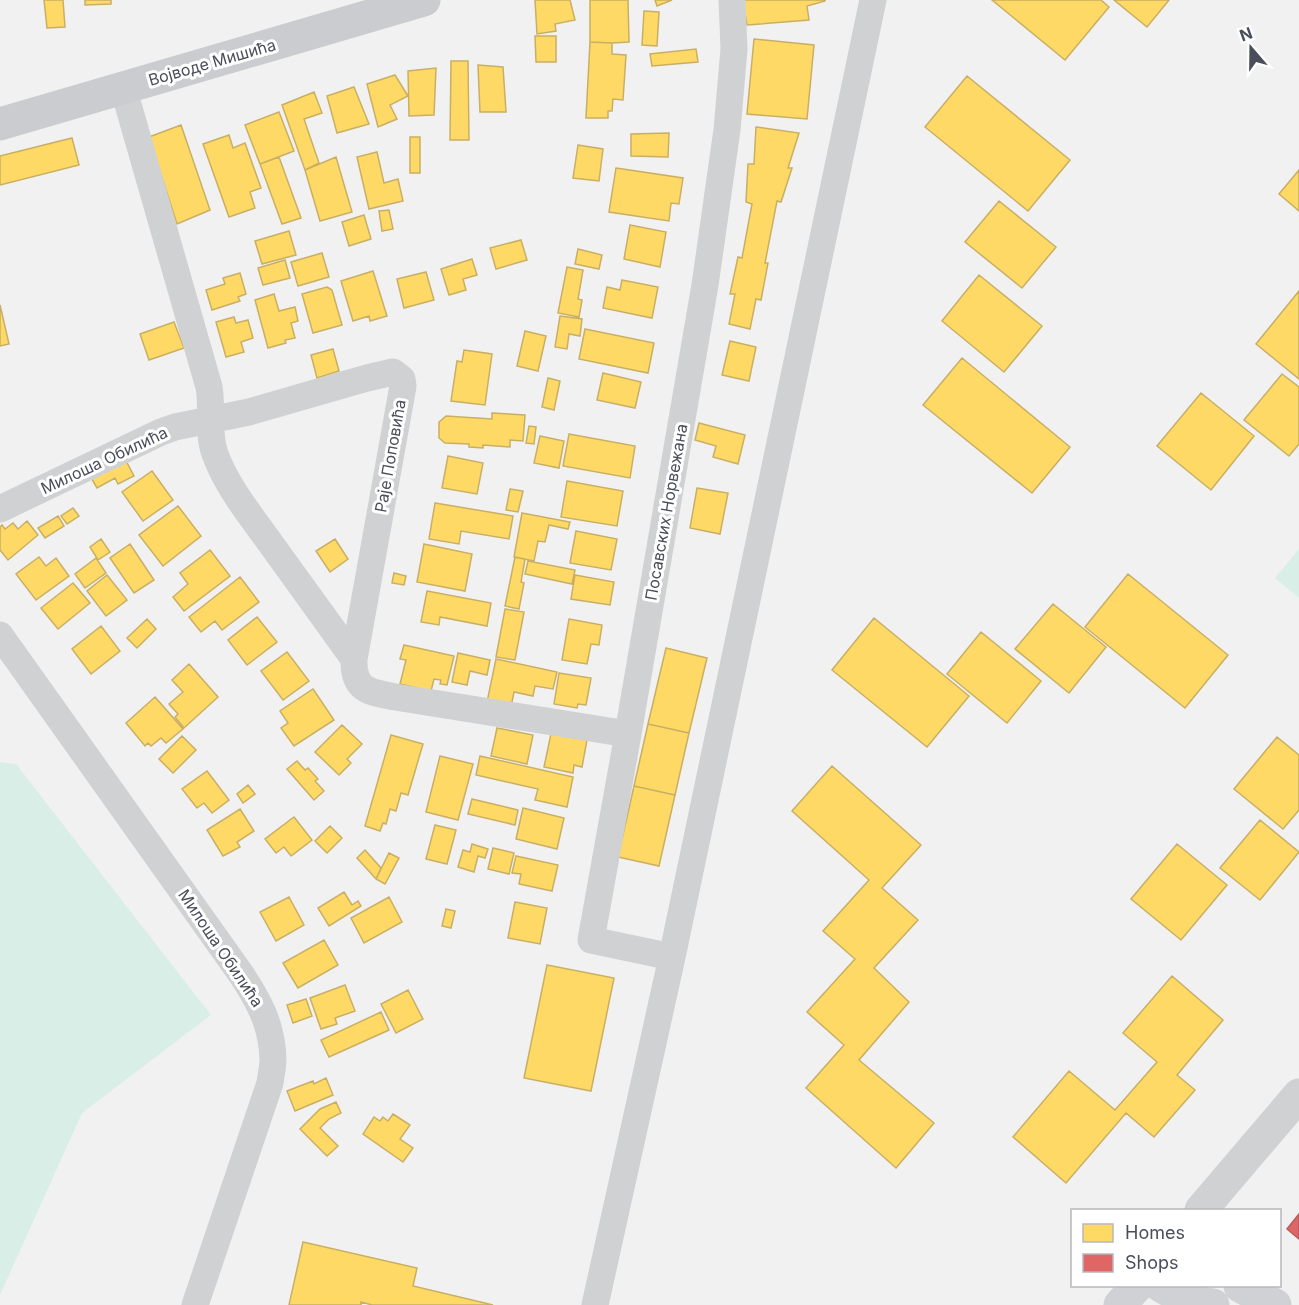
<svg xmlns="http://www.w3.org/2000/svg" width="1299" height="1305" viewBox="0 0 1299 1305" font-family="Inter,sans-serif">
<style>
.green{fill:#d8eee6}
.homes{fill:#ffd966;stroke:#c9af63;stroke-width:1.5}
.shops{fill:#e06666;stroke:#b35f63;stroke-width:1.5}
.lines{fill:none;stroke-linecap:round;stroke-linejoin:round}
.minor{stroke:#d0d1d3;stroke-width:27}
.tertiary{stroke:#d0d1d3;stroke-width:33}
.secondary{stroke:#d0d1d4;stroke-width:33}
.primary{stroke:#caccd0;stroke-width:33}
.labels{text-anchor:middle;stroke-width:6;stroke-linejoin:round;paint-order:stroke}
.street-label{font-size:16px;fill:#4a4e5b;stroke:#fff}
</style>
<rect width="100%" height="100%" fill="#f1f1f1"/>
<!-- green -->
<path class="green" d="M1299,549V598L1275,578Z
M0,762L16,764L211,1015L82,1113L0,1295Z"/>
<!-- homes -->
<path class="homes" d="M44,0H63L65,27L47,28Z
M85,0H111V4L85,5Z
M535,0H570L575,20L555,24L556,31L537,34Z
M590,0H628L629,42L612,43L590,42Z
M655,0H672L657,6Z
M743,0H825V1L807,6L809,20L747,25Z
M992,0H1101L1109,7L1065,60Z
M1114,0H1169L1147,27Z
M644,11L659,12L657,46L642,45Z
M535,36H556V62H536Z
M754,39L814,45L807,119L747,114Z
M590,42L612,43V54L626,55L623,100L613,99L612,111H608V118H586Z
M696,49L698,62L652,66L650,54Z
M451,61H468L469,140H450Z
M478,65L503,67L506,112H480Z
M436,68L434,115L409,116L408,71Z
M395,75L408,96L390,105L397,119L378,127L367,84Z
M967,76L1070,160L1028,211L925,127Z
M354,87L369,124L337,133L327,96Z
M314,92L322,113L304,119L319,163L305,170L282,105Z
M279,112L294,151L260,164L245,125Z
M181,125L210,210L177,224L149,137Z
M756,127L799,133L788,168H792L781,202L777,201L765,263H768L761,300L756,299L750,329L729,324L735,294H730L738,257L742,258L752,204L746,202L748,164H754Z
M669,133L668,157L631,156V134Z
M229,135L233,148L245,143L261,188L250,192L255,208L229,217L203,144Z
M410,137H420V173H410Z
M72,138L79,165L0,185V156Z
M578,145L603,149L599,181L573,178Z
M377,152L384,183L398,179L403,201L369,209L357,157Z
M279,157L301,218L282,224L260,164Z
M336,157L352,212L320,221L305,170Z
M616,168L683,178L679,204L671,203L669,221L609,212Z
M1299,170V211L1279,194Z
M999,201L1056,247L1022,288L965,242Z
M389,210L393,229L382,231L379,211Z
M364,215L371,239L349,246L342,222Z
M630,225L666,232L660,267L624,259Z
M289,231L296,255L262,264L255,241Z
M521,240L527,260L496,269L490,248Z
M578,249L602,255L599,269L575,264Z
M322,253L329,277L298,286L291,262Z
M472,259L477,275L463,279L466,290L449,295L441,269Z
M285,260L290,278L263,285L258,268Z
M567,267L583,270L578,299L582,300L579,317L558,313Z
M373,271L387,316L370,321L369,316L353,321L341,281Z
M426,272L434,300L404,308L397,279Z
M240,273L246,294L238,297L240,301L212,310L206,290L225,284L223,278Z
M979,275L1042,326L1004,372L942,321Z
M622,280L658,287L652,318L603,308L607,287L620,290Z
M327,287L332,290L342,325L313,333L302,294Z
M1299,291V379L1256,344Z
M274,294L279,311L295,307L298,321L291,323L295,338L285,340L286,343L268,348L255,300Z
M0,305L9,344L0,346Z
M560,316L582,319L580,336L569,334L567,349L555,347Z
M234,317L236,323L248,320L253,338L241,342L244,352L226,357L216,322Z
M174,322L184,348L149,360L140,334Z
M585,329L654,343L648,373L579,359Z
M525,331L546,336L538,371L517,366Z
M730,341L756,347L749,381L722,375Z
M333,349L339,371L317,378L311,355Z
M464,350L492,354L485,405L451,401L457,361L462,362Z
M962,358L1070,447L1032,493L923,405Z
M603,373L641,382L635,408L597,400Z
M1282,374L1299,387V444L1289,456L1244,420Z
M548,378L560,381L554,410L542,407Z
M1201,393L1254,436L1211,490L1157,446Z
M492,413L525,415L523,441L510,440V447L483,445V448L469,447V444L445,443L439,438V422L446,416L492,419Z
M699,423L745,435L738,464L713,457L716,446L695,440Z
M529,426L536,427L534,444L526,443Z
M569,434L635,446L630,478L563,466Z
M540,436L564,441L559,468L534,463Z
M448,456L483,463L477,494L442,488Z
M124,457L134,476L118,484L115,478L97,488L90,476Z
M152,471L173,500L143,521L122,492Z
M567,481L623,491L617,526L561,517Z
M697,488L728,493L720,534L690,528Z
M510,489L523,491L518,512L506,510Z
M435,503L513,516L509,539L461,531L459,544L429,539Z
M178,506L201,536L163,566L139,535Z
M73,508L79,516L67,524L61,516Z
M522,513L570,522L568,529L549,525L545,542L538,541L534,561L514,557Z
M58,516L64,526L45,538L38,528Z
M27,521L38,535L8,560L0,550V527L2,525L5,529L13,523L18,529Z
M576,531L617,539L611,570L570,563Z
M101,539L110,552L98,560L90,547Z
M335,539L348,559L330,572L316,551Z
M130,544L154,580L134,593L110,558Z
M424,544L472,554L465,591L417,582Z
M210,550L230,576L184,611L173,597L188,584L180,573Z
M39,557L46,566L56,558L69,576L36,600L16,574Z
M515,557L525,559L521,582L524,583L519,609L505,606Z
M96,558L106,573L85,588L75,574Z
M528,561L575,570L572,584L525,574Z
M394,573L406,576L404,585L392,583Z
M1128,574L1228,655L1185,708L1085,627Z
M107,575L127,600L106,616L87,591Z
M575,575L614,582L610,605L571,599Z
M240,577L259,602L222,630L215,621L201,632L189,617Z
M73,583L90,603L58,629L41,608Z
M427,591L491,603L487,626L440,617L439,625L421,622Z
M1053,604L1106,647L1069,693L1015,649Z
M505,609L524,612L515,660L496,657Z
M257,617L277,642L247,665L228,640Z
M874,618L969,696L927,747L832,670Z
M147,619L156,629L137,648L127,638Z
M569,619L602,625L599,645L591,644L587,664L562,660Z
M101,626L120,651L91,674L72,649Z
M981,632L1041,681L1007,723L947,674Z
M404,645L454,656L447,685L440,684L441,680L434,679L431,691L400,684L406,660L400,659Z
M666,648L707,658L689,733L648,724Z
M287,652L309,681L283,700L261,671Z
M458,653L490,660L487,675L470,671L467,685L452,682Z
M496,659L557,672L553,689L535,686L533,696L514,692L511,707L487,702Z
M189,664L218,697L184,728L175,717L178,714L169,704L183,692L172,680Z
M559,673L591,678L586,705L578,704L577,708L554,704Z
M313,689L334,720L294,746L281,728L288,723L280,711Z
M155,697L183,729L166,743L161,738L151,746L148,743L145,746L126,723Z
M648,724L689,733L675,795L634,786Z
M342,725L362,744L347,759L351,763L339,775L315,752Z
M497,728L533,735L527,764L491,756Z
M552,729L587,740L582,767L574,765L573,773L544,767Z
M391,735L423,744L408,795L401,793L396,811L390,809L386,824L383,823L380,831L365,826Z
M182,736L196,750L173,773L159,759Z
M1277,737L1299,755V810L1283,829L1234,789Z
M440,756L473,764L458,820L426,812Z
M480,756L573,777L567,807L535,800L538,789L476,775Z
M297,761L305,770L308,768L318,779L315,781L324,791L314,800L287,769Z
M832,766L921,845L882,888L918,920L874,968L909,1002L859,1060L934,1123L896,1168L806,1088L844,1045L807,1012L855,959L823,931L869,880L792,811Z
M207,771L229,800L212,813L204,803L197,808L182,789Z
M248,785L255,794L243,803L237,794Z
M634,786L675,795L659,866L618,857Z
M472,799L518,810L515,825L468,814Z
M523,808L564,818L557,849L516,839Z
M240,809L254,831L237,842L240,847L223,856L207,830Z
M294,817L312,840L291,856L284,847L276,853L265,839Z
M1260,820L1299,852L1260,900L1220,868Z
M435,825L456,830L447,864L426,859Z
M330,826L342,838L327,853L315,841Z
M472,844L488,849L485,858L478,856L474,872L458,867L463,850L470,852Z
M1177,844L1227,885L1181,940L1131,899Z
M493,848L514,853L509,874L488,869Z
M365,850L381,868L376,879L357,858Z
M389,853L399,858L385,884L376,879Z
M516,856L558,865L552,891L519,884L521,874L512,873Z
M344,892L352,905L358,901L361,906L329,926L318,908Z
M289,897L304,925L276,941L260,912Z
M389,897L402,922L364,943L351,918Z
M515,902L547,908L540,944L508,938Z
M446,909L455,911L451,928L442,926Z
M324,940L338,965L298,988L283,963Z
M547,965L614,978L591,1091L524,1078Z
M1172,976L1223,1020L1177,1075L1195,1090L1154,1137L1126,1113L1066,1183L1013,1137L1069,1071L1115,1110L1157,1062L1123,1033Z
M345,985L355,1011L335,1018L337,1024L321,1029L310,998Z
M408,990L423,1019L396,1033L381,1004Z
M306,999L312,1016L293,1023L287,1005Z
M381,1012L389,1030L329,1057L321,1040Z
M326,1078L333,1095L295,1111L287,1091L313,1081L314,1084Z
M336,1102L341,1113L329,1119L320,1128L338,1146L327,1156L300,1129L320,1109Z
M393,1114L410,1125L400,1139L413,1148L403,1162L363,1134L374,1117L380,1121L383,1117L388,1121Z
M303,1242L417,1268L413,1286L493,1305H372L361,1302V1305H289Z"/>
<!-- shops -->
<path class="shops" d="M1299,1214V1239L1287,1229Z"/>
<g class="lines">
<!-- minor -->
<path class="minor" d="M123,87L209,387C213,409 207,432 215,454C227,487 251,516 271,544C298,582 326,620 354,659C353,690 368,692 395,697L628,734
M0,509L161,432L175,427L249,412L367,378L393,372L402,379L403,386L354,659
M0,635L241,974C259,1001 272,1025 273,1059C273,1067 271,1075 270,1083L195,1305
M672,957L591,940L628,734L705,285L727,130L734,49L732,0
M595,1305L672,957L873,0"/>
<!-- tertiary -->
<path class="tertiary" d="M1201,1210L1299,1095"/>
<!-- secondary -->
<path class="secondary" d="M1161,1286C1178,1296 1193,1303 1213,1305
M1240,1286L1275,1305
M1120,1305L1137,1286"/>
<!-- primary -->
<path class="primary" d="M0,124L424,0"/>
</g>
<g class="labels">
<!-- street labels -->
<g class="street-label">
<text transform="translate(212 62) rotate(-16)" y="6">Војводе Мишића</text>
<text transform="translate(390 456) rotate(-80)" y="6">Раје Поповића</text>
<text transform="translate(104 460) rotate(-25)" y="6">Милоша Обилића</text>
<text transform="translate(666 512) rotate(-80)" y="6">Посавских Норвежана</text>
<text transform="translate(221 948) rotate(56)" y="6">Милоша Обилића</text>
</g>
</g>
<!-- legend -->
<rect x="1071" y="1209" width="210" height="78" fill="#ffffff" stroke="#b7b8bd" stroke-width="1.5"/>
<rect x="1083" y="1224" width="30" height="18" fill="#ffd966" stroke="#b7b8bd" stroke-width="1.5"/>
<text x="1125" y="1239" font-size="18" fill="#4a4e5b">Homes</text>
<rect x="1083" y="1254" width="30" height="18" fill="#e06666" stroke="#b7b8bd" stroke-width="1.5"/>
<text x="1125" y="1269" font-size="18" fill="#4a4e5b">Shops</text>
<!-- north arrow -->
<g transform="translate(1251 48) rotate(340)" stroke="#ffffff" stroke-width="4.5" paint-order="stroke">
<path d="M0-4.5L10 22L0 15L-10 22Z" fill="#4a4e5b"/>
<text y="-9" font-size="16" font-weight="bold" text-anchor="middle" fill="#4a4e5b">N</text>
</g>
</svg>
